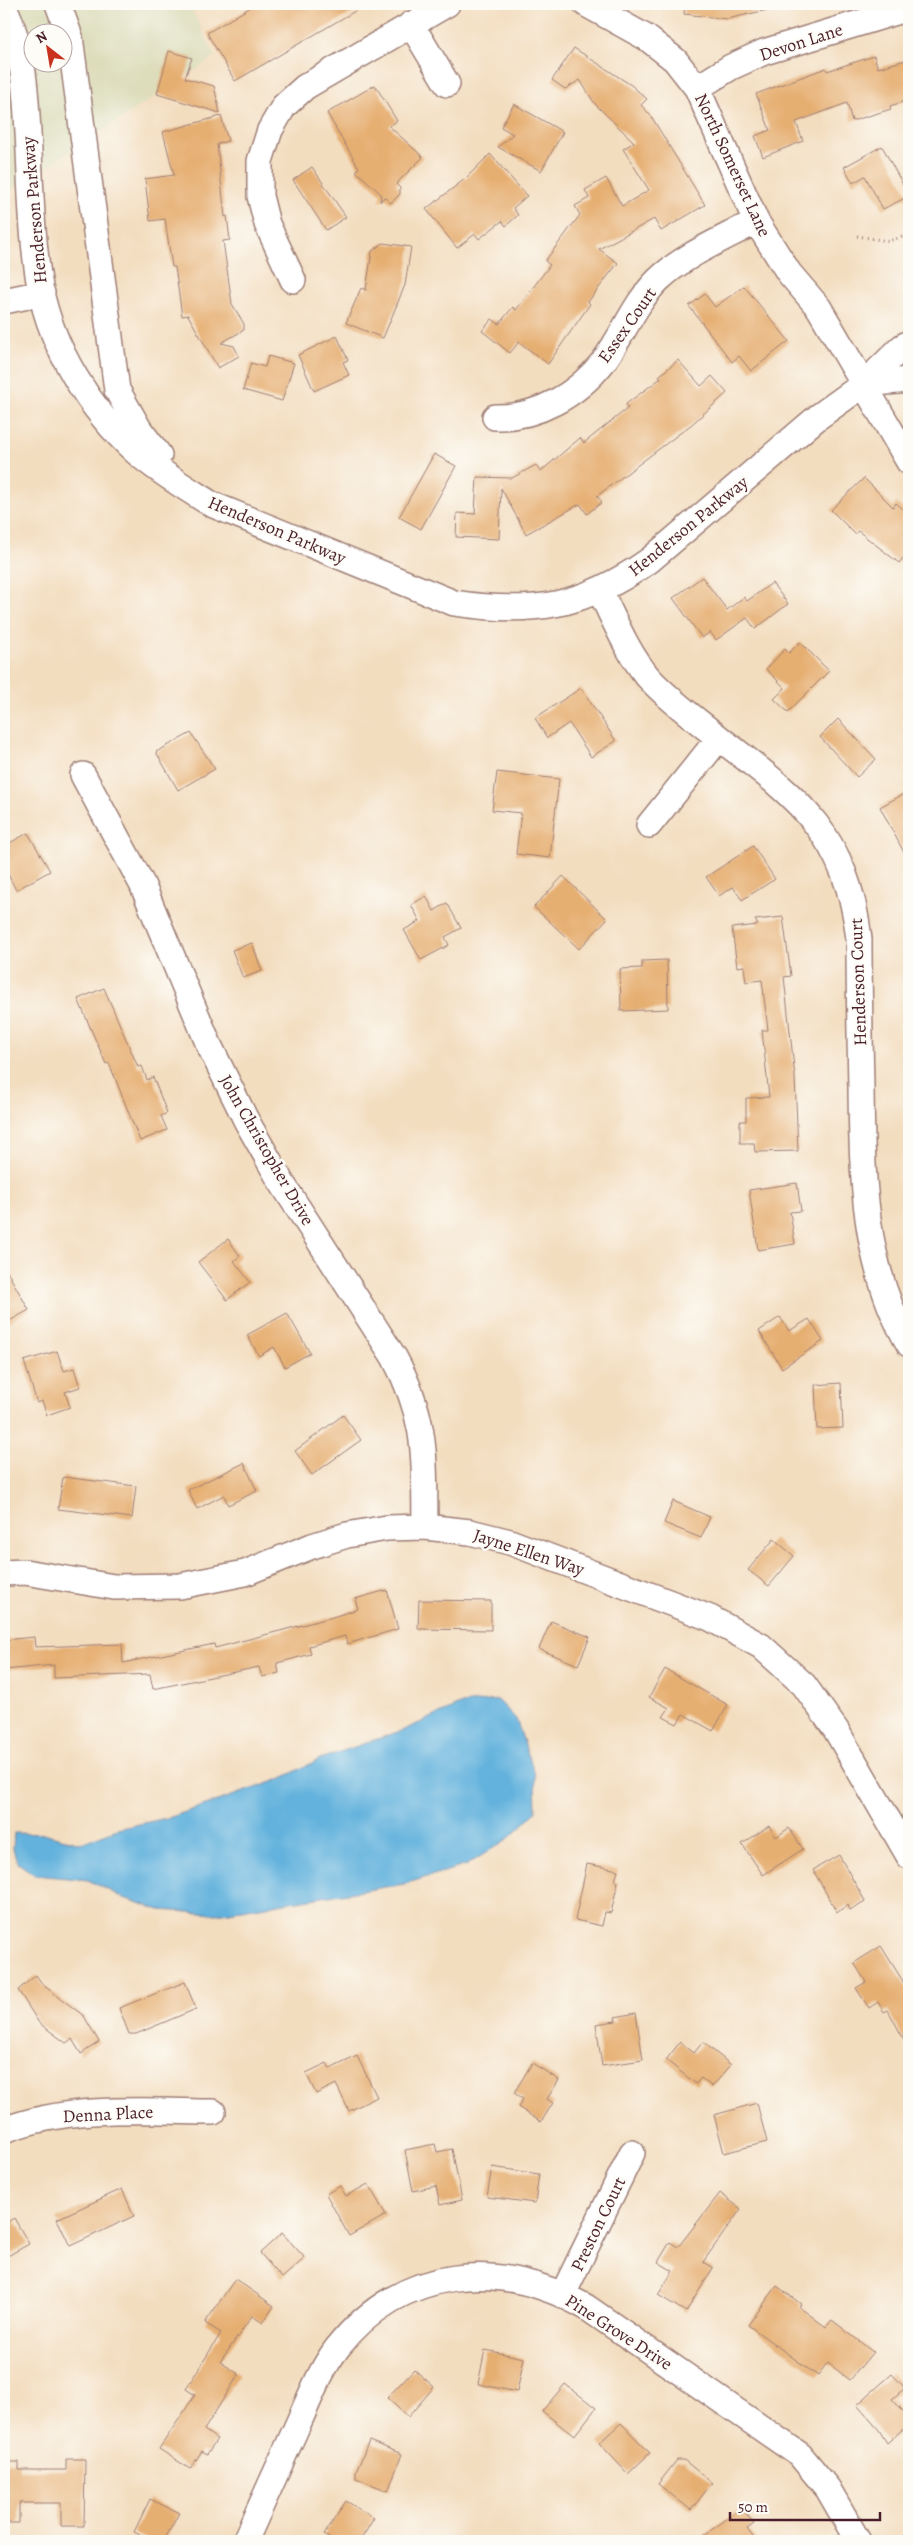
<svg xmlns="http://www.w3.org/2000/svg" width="913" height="2545" viewBox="0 0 913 2545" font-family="Alegreya,serif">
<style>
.built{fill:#ddddbc;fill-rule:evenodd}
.water{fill:#63b2dd;stroke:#566884}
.building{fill:#e6af72}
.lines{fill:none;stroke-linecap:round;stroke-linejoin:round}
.minor-casing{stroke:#9e7e75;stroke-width:28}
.path{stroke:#9e7e75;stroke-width:3;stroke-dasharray:1 4;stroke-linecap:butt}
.minor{stroke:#fff;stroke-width:25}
.labels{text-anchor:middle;stroke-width:5;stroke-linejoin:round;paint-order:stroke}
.street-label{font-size:18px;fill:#4a1f2b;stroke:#fdfcf7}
</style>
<rect width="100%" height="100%" fill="#fdfcf7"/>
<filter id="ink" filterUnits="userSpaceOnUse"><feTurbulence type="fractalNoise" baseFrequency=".02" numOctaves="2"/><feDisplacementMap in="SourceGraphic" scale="10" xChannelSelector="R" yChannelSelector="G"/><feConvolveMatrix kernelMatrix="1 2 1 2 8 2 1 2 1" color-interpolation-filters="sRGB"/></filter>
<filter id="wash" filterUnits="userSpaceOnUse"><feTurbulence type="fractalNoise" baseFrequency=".0096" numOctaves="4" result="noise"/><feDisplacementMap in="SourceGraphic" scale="20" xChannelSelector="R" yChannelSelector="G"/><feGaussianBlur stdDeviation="1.12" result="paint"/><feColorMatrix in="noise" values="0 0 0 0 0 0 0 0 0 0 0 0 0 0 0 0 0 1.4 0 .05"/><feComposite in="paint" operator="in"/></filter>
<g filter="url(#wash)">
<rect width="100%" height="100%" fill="#f3ddbf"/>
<!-- built -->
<path class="built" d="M4,4H189L215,57L4,195ZM32,32H62V62H32Z"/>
<!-- water -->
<path class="water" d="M498,1700L516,1719L535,1775L536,1812L509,1838L467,1865L404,1884L216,1914L160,1910L124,1898L88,1880L35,1875L18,1863L13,1849L14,1833L46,1834L81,1843L117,1829L171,1817L278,1780L320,1759L406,1729L462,1704Z"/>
<g id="blocks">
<!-- building -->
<path class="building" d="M256,4H367L235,81L207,33Z
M685,4H766L767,10L727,19L684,14Z
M574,48L631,85L647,99L641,105L651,116L705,205L661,231L654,219L599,249L618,263L588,302L590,304L548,364L519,342L510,353L482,331L492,319L499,324L513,307L516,310L550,265L545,261L580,215L575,206L589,198L585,190L606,178L622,206L649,190L623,149L634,142L595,104L580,80L565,89L552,80Z
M169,51L192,58L185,78L214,86L220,113L157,94Z
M874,56L878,68L909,59V100L890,106L891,109L852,121L847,103L796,122L803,141L763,157L755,136L770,130L756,94L826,68L827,71Z
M375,85L397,121L389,126L423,157L396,184L400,188V194L391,203L384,197L380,202L381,194L356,171L359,168L327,113Z
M514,104L563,132L541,171L498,147L513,134L501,127Z
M221,116L228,141L217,144L225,217L227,216L230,240L223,241L232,304L244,324V330L221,343L234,346L239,356L218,368L188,315L182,316L175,267H172L165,219L150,221L145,179L174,175L163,132Z
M882,146L909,196L883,209L865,176L853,183L844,167Z
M490,154L527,196L513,208L518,215L506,226L502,221L479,239L475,234L457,248L426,209L465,179Z
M312,167L346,217L326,230L293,180Z
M383,243L411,247L405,285L383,338L346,323L361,288L366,290L372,251Z
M744,286L789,341L751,371L739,356L732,362L689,306L705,294L715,307Z
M337,336L348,360L343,362L349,375L314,391L298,355Z
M268,356L294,363L282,401L243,390L251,363L265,367Z
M678,360L701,386L712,376L727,393L692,424L597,496L602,502L587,514L580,504L526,534L501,488L499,539L456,537L457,513L475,514L477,477L512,478L536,465L540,472L580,438L584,443L628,408L626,404L661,378L659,376Z
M434,454L456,466L421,529L399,517Z
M864,478L893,507L896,503L909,514V551L899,563L858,531L855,534L831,510Z
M702,577L727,610L744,597L747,601L772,583L788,604L755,629L747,618L716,640L710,632L702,638L673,598Z
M800,642L829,671L788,712L774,699L785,688L766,669L785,649L789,653Z
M581,688L616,741L591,757L569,723L547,738L535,718Z
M838,719L876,759L857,777L820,737Z
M191,733L215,769L178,790L156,752Z
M497,772L559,779L550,858L516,854L521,813L492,810Z
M909,791V862L880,807Z
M28,833L50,871L16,890L4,867V846Z
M753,846L775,879L742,900L733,887L719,896L706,877Z
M563,876L607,919L579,949L534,907Z
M426,896L434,911L447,903L461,928L445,937L449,945L421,960L404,930L420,921L411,905Z
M783,917L791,976L784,977L795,1077L798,1151L755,1152L754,1143H740V1121H746V1098L769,1097L762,1030H768L762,980L746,982L744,966L737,967L732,928L758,925L755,920Z
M252,943L262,971L243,978L232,950Z
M667,960L668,1009L621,1011L620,969L642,968V961Z
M104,988L138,1067L142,1066L147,1080L153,1077L167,1113L161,1116L167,1130L140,1141L109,1063L106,1064L78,999Z
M797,1183L801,1211L790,1212L795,1244L758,1250L749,1190Z
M228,1239L240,1256L234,1261L250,1282L227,1300L198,1262Z
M4,1266L29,1310L4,1324Z
M287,1313L310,1353L285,1367L274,1347L259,1356L247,1335Z
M780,1317L789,1331L809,1319L823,1341L782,1368L759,1331Z
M57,1351L64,1371L74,1368L80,1387L65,1392L70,1407L47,1415L42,1401L37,1403L24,1361Z
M841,1383L843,1428L817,1429L815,1385Z
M343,1415L361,1440L312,1475L295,1451Z
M244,1463L257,1491L228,1505L224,1495L197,1509L188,1490Z
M63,1477L136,1486L132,1518L58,1509Z
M673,1501L710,1517L701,1538L664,1523Z
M774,1539L794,1556L769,1586L748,1570Z
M387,1590L398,1629L347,1644L345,1636L309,1646L311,1654L277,1663L279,1673L262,1677L259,1667L153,1689L150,1674L54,1678V1665L4,1670V1640L34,1637L35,1647L122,1644L123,1663L214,1644L215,1648L329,1618L358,1609L355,1599Z
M419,1600L491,1601V1630L418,1629Z
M551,1621L590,1637L578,1665L539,1649Z
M665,1669L728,1705L713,1731L683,1714L677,1724L663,1717L669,1708L649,1697Z
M769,1826L776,1837L789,1828L803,1849L763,1875L742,1844Z
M839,1855L865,1901L850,1910L848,1905L837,1912L813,1870Z
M587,1864L618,1870L615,1881L618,1882L611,1913L605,1912L602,1926L575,1920Z
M881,1946L909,1991V2049L888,2010L884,2012L878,2002L869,2008L856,1988L866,1982L854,1963Z
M36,1975L43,1985L84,2016L99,2042L81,2054L72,2039L66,2043L39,2023L18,1990Z
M185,1982L196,2009L136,2034H129L119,2008Z
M636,2013L643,2060L602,2066L596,2024L616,2021L615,2017Z
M680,2042L694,2053L703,2042L731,2065L712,2087L701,2078L696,2084L666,2060Z
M357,2056L377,2097L349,2111L336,2084L316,2094L306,2073L327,2063L330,2069Z
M532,2063L559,2080L547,2099L553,2103L541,2122L518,2107L523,2099L514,2093Z
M757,2103L767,2142L724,2153L714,2115Z
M435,2144L437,2152L452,2149L462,2200L440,2205L436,2186L413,2191L405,2150Z
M492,2167L539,2174L535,2203L487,2197Z
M368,2184L386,2215L349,2236L326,2194L340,2186L346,2196Z
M122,2189L134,2216L70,2246L57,2219Z
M720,2193L741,2209L703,2262L713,2268L686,2312L658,2295L673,2271L658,2262L670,2242L678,2247Z
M14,2218L29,2244L4,2258V2224Z
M282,2233L305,2258L282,2278L260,2253Z
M235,2279L274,2306L263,2323L252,2316L220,2362L239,2374L204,2430L217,2439L207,2454L202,2451L190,2469L159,2449L195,2395L186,2389L221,2333L205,2323Z
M777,2286L801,2304L799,2307L826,2327L832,2320L873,2352L850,2380L828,2363L818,2376L748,2325Z
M485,2350L524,2358L517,2392L478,2384Z
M414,2369L434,2387L408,2417L387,2398Z
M892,2374L905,2388L892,2399L909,2418V2424L887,2443L879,2430L857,2405Z
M565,2384L596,2408L574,2436L542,2411Z
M621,2423L650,2453L628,2474L599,2443Z
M369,2441L402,2454L388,2491L356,2478V2472Z
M66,2459H85L84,2526H61V2503H19V2523H4V2462H19V2470H66Z
M677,2460H684L712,2483L691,2510L658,2484Z
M150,2499L179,2513L164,2541H152L134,2532Z
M346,2501L374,2518L360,2541H334L324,2535Z
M742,2508L754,2524L747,2529L756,2541H696Z"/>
</g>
</g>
<g filter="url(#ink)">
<use href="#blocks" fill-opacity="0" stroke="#9e7e75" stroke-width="1"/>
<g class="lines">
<defs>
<path id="minor" d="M58,4L70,37L117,390L139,429L159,455
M586,4L647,38L675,60L697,88L756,221L789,273L819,308L909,462
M4,6C26,54 26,99 29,151C31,196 32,242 40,287C52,349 90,410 136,452C159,472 186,488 211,504L454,603C533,615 584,607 650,560L818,417L864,384L902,347L909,343
M411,24L447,84
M697,88L731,67L764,52L909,8
M293,280L267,224L260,196V161L270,130L284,106L305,87L447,4
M4,301L42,293
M864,384L909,380
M495,417C537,418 577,395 603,362C623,336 634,304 658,280C685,254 724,239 756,221
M600,591C614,619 627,652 648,677C665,696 685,711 705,727C788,792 846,825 859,939C859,988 860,1037 861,1087C862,1174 863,1267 909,1344
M83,775L142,884L209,1045L246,1120L280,1180L394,1357C428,1420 424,1458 425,1527
M649,825L719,738
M4,1573L25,1572L114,1587L180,1586L245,1573L312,1546L347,1535L387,1528L425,1527L470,1532L510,1542L710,1618L761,1646L804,1685L836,1730L909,1856
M4,2130C71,2105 143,2111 213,2112
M563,2294L632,2153
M245,2541C263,2502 280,2463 298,2424C310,2398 320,2370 338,2347C402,2266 500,2258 586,2307L800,2455L828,2489L858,2541"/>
</defs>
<!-- minor casing -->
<use href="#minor" class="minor-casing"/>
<!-- path -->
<path class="path" d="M857,236L888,241L909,235"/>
<!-- minor -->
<use href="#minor" class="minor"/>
</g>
</g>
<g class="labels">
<!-- street labels -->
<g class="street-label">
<text transform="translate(801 42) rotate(-18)" y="6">Devon Lane</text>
<text transform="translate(733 165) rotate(65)" y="6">North Somerset Lane</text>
<text transform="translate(34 210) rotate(-95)" y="6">Henderson Parkway</text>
<text transform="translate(627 325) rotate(-55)" y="6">Essex Court</text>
<text transform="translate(688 526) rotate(-39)" y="6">Henderson Parkway</text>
<text transform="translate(277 530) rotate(23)" y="6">Henderson Parkway</text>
<text transform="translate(858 982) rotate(-92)" y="6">Henderson Court</text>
<text transform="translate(267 1150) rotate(60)" y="6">John Christopher Drive</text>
<text transform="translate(529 1552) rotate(18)" y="6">Jayne Ellen Way</text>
<text transform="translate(108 2114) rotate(-3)" y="6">Denna Place</text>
<text transform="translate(598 2224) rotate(-64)" y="6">Preston Court</text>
<text transform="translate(619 2332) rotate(33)" y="6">Pine Grove Drive</text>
</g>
</g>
<!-- margin -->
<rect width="913" height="2545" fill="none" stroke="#fdfcf7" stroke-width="20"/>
<!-- north arrow -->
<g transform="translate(48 48) rotate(329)"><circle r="24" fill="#fdfcf7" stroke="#b5a4a5"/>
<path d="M0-4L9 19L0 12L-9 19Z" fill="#c8321e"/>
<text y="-8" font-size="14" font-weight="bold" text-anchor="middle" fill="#4a1f2b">N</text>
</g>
<!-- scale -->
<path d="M730 2512v8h150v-8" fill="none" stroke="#4a1f2b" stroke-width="2.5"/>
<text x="738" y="2512" font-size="15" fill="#4a1f2b" stroke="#fdfcf7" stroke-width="4" paint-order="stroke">50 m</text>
</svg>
